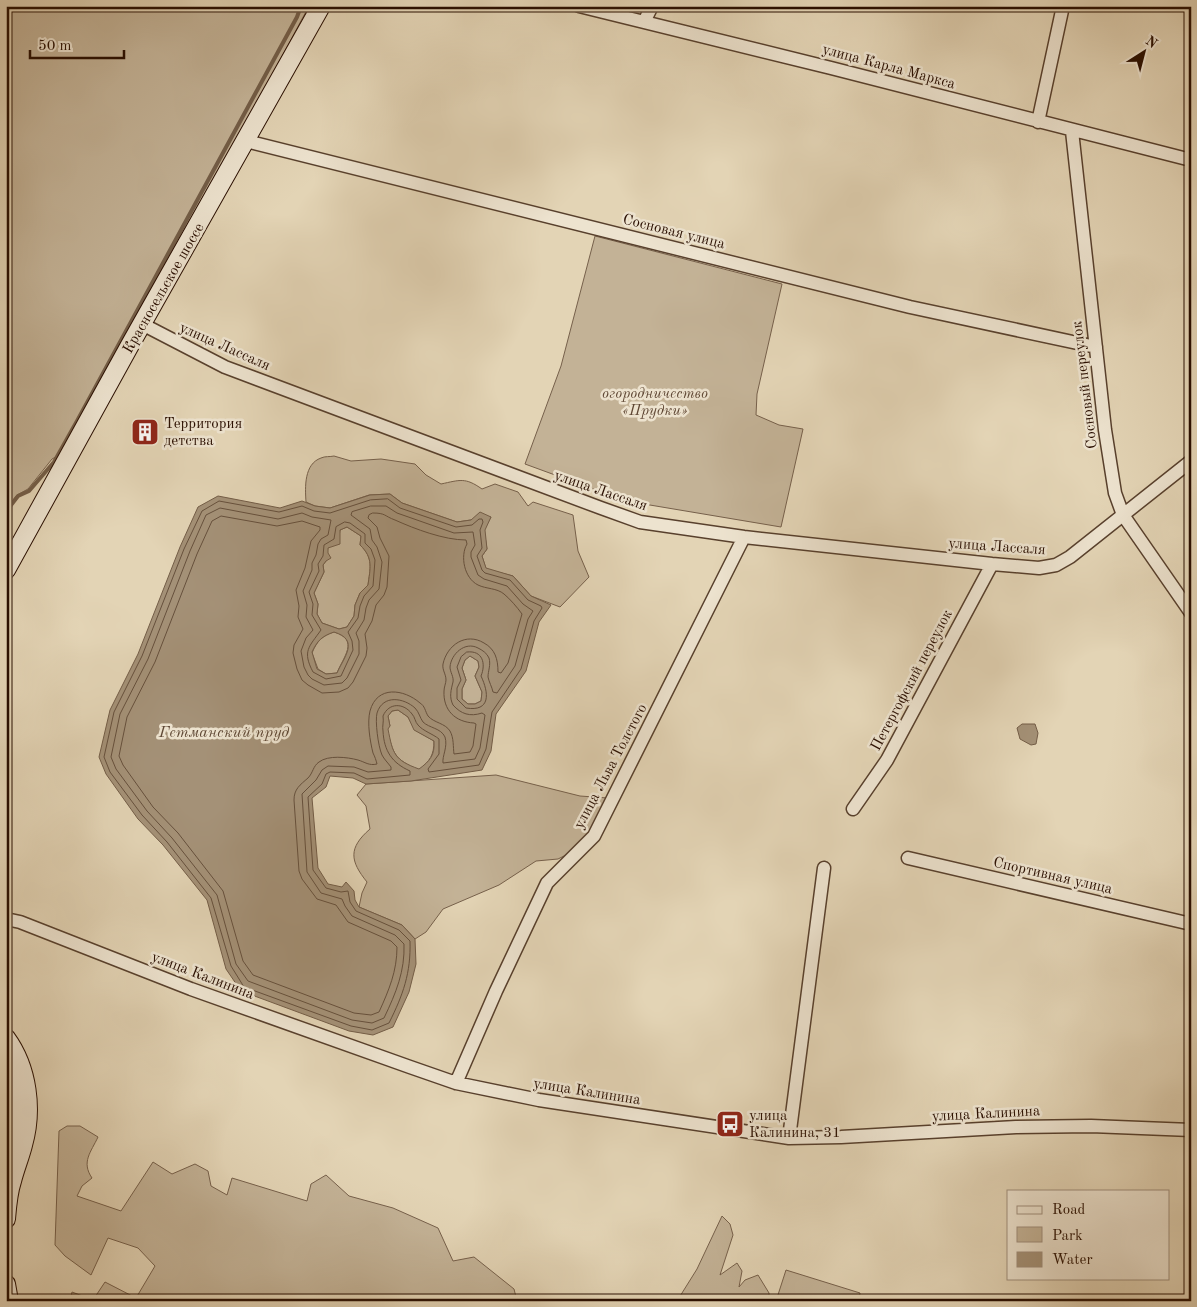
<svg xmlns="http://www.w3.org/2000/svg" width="1197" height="1307" viewBox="0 0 1197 1307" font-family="'Old Standard TT',serif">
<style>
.green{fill:#c3b296;stroke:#76604b}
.water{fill:#a49177;stroke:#735d47;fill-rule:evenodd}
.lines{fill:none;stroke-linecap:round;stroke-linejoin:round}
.shore{stroke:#66503c;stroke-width:1}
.stream{stroke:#735d47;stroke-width:4}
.minor-casing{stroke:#58402d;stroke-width:15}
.secondary-casing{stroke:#290e00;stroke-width:20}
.minor{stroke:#ede3cf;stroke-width:12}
.secondary{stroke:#ede3cf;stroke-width:18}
.labels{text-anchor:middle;stroke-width:5;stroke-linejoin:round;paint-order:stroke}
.street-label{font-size:15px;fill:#290e00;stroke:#ede3cf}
.park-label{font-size:15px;font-style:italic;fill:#5f4734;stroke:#ede3cf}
.poi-label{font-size:15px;fill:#290e00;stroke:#ede3cf;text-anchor:start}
.water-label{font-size:16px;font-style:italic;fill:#604936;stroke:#ede3cf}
</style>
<rect width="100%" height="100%" fill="#e3d4b5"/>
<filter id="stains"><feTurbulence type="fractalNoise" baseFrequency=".004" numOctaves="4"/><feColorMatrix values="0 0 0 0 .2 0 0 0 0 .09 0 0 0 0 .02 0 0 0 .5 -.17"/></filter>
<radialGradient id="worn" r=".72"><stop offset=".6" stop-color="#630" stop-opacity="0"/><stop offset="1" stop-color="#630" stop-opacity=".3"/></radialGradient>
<!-- green -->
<path class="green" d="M6,6H309L250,116L61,454L52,459L28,489L17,495L6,509Z
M595,236L782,284L757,394L756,415L779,425L803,429L781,527L626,501L525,464L561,366Z
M334,456L351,461L381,459L415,464L426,475L441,484C460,480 465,477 482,489L495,484L518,492L528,506L533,502L573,515L578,551L589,577L560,607L531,596L513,576L486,569L482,556L487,549L484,530L491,517L457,522L402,503L390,494L369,495L330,508L315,506L306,502C305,487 304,464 321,458C325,456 330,457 334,456Z
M347,527L361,536L360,545C374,558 370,569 368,585L360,593L355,605L354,616L347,627L339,629L322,623L317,614L318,604L314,593L324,572L323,565L326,561L328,547C337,543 339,539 340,530Z
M334,632C360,640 343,657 337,673L326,674L318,669L312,653C317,641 322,636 334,632Z
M470,656L478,661L479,667L475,676L482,692L481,701L475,704H468L462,699V689L466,680L462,668L465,660Z
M398,710L408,717L415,730L434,741C434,755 430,761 419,770C394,759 393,754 387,729L390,726L388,716L392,711Z
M496,775L580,796L608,798L598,822L578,849L558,859L536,861L499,885L443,909L426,932L415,939L402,925L359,907L362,893L367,882C350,861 348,848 370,829L366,806L357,795L366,784Z
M67,1126H80L98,1137C91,1152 81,1162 92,1178L82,1186L77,1196L121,1211L153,1162L172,1174L195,1164L208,1171L211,1186L227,1195L232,1178L307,1201L311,1184L326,1175L349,1196L393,1208L438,1228L453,1261L474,1257L514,1289L517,1301H70L72,1292L93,1300L105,1282L136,1298L155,1266L138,1248L108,1238L91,1275L65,1256L55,1245L59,1131Z
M722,1216L730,1224L733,1235L720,1275L737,1263L742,1271L739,1287L745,1280L758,1275L769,1293V1301H677L697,1269Z
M786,1270L860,1293L859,1301H776Z"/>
<!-- water -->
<path class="water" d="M390,494L402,503L457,522L471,520L480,512L491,517L485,530L487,549L482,556L486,568L513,576L531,596L551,605L539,622L526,671L496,714L491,751L482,770L411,781L366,784L353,778L330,776L326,787L312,798L318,868L328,884L342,887L346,882L354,891L355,900L359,907L402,925L415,939L416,964L409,992L393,1027L373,1035L349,1031L241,991L226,969L207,900L163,845L138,819L106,774L99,757L110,710L138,654L180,547L198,507L218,496L280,508L302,501L315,506L330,508L370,495ZM347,527L361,536L360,545C374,558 370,569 368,585L360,593L355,605L354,616L347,627L339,629L322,623L317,614L318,604L314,593L324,572L323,565L326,561L331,558L328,553V548L340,544V530ZM334,632C360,640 344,657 337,673L326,674L317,669L312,652C317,641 322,636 334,632ZM470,656L478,661L479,667L475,676L482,692L481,701L475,704H468L462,699V689L466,680L462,668L465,660ZM398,710L408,717L414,730L434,741C435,755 430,761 419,769C394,760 393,754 388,729L390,726L388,716L392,711Z
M1022,724H1035L1038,733L1036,744L1031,745L1020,739L1017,728Z"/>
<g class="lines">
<!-- shore -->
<path class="shore" d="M388,499L400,508L456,527L472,525L479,519H482L483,522L480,530L482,548L477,556L482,570L485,573L510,580L528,600L541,606L542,608L534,621L521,669L492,712L486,749L479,765L429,772L428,769L439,754V739C433,734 423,731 418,725C415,722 415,717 412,714C404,703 389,702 383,716C384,722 382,726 383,731C384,751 392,763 410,771V775L367,779L354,773L330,772L326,774L322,784L308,797L313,870L326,888L341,892L348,891L350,902L356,911L399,930L410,941C411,973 403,995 389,1023L372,1030L351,1026L244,987L231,966L211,898L167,842L142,815L110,772L104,757L114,712L142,656L184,549L202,511L219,501L279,512L302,506L314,511L330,513L370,500Z
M371,506H386L397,513L454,533L473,532L475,545L471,552V557L478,575L484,579L507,586L523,604L533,611L528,619L515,666L497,693L493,692C492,687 489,682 488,677C488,671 491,665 489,658C487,653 482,650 478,648C465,641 451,654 450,667C450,672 454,677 453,682C451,690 449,697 453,705C461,714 470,717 482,713L485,715L480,748L475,759L443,763C442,756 448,747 445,737C441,728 429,728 423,722C420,718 419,712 415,708C404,698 383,694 377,713C375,721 378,746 382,755C384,759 388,763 391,767V770L368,772L354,767L328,766L322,770L316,780L302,794L307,872L321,893L342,899L345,906L352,916L395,935L404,944C405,971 396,993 384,1018L372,1023L352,1020L248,981L236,964L217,895L172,838L147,811L116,769L111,757L120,714L148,659L190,551L206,515L220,508L278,519L302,513L312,517L331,520L328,535L321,539L318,544L316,555L312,563V570L303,591L307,605L306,617L313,630L306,638L301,651L304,667L308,675L312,679L324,685L342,683L347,678L359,654V641L356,633L364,620L366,608L369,600L379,589L382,562L377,547L372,540L370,529L351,515L352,512Z
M373,513C386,513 384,516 395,520C415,529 444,540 466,540L467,544C460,556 464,578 478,585C486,589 497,588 504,594C510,599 517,607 522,614L508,663L501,673L498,672C498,659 495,649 484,643C466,632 447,645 443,664C442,670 446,674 446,680C446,683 444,687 444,691C443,710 455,722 474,723L476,724L473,746L470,752L454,754C453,747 454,738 450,731C445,723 434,723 428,716C425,711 425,706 420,703C404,689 377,685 370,711C367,723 370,741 373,753C375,757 376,760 377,764C369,766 365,762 358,760C347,757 328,755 319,762C313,766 313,773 308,778C300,785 294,789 294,800L299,871L302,879L317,899L336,905L348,922L391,941L397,947C397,971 389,990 379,1012L371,1015L354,1013L253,975L243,961L223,891L178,833L153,807L123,765L119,756L127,717L155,662L197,554L212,521L221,516L277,526L302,521L320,527V530L311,541L305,568L296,590L299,606L298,617L303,629L294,645L293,653L297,669L302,680L308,685L322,693L339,692L348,688L353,682L366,656L367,648L365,634L372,621L376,605L384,595L387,587L389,556L380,538L377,527L368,518L369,515Z
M345,522L350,523L365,534V543L371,549L375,560L373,586L364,596L360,606L358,618L348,632L352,641L353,650L341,676L326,679L313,672C302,651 309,647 321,630L312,615L313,604L309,592L319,571L318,564L323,556L324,545L334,539L336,527Z
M467,652C483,650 486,664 481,676C489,693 491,712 466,708L457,699V688L461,680L457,667L461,657Z"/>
<!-- stream -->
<path class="stream" d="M6,529L8,509L18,496L29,491L54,462L77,421L297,17L301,6"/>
<defs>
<path id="minor" d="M579,6L831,68L1191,160
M644,22L652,6
M1038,122L1063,6
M1072,131L1105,430L1115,493L1123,515L1191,613
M246,141L910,307L1096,347
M142,324L225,367L601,508L640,522L744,537L992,564L1039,568L1056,565L1070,557L1191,461
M853,809L887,760L992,564
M908,858L1191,924
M6,919L20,922L191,989L410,1067L456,1083L539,1100L789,1138L841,1137L1016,1127L1091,1126L1191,1130
M456,1083L496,991L547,883L594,836L744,537
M789,1138L824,868"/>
<path id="secondary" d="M6,570L130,345L321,6
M6,1038C28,1068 33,1110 23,1145C20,1157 15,1169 12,1181C8,1193 7,1207 6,1219
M6,1069C15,1096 16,1120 6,1147
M6,1284L9,1301"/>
</defs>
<!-- minor casing -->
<use href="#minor" class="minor-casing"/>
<!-- secondary casing -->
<use href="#secondary" class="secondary-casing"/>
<!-- minor -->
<use href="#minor" class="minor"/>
<!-- secondary -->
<use href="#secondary" class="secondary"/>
</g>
<!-- icons -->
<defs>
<symbol id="building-square" viewBox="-11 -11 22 22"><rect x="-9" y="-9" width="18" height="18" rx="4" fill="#8f2418" stroke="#ede3cf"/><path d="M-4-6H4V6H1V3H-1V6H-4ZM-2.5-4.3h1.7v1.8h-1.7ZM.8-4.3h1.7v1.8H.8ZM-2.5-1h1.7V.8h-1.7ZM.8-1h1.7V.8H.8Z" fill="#fff"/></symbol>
<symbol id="bus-square" viewBox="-11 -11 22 22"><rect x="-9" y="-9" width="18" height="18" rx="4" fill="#8f2418" stroke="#ede3cf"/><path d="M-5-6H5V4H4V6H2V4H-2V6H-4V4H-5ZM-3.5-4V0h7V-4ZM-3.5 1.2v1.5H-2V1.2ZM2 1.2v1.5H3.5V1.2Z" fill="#fff"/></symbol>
</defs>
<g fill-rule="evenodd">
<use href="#building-square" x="129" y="416" width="32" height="32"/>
<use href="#bus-square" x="714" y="1108" width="32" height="32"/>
</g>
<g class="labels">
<!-- street labels -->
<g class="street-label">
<text transform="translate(889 66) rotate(15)" y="5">улица Карла Маркса</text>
<text transform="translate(674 231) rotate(14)" y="5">Сосновая улица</text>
<text transform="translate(163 288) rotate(-60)" y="5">Красносельское шоссе</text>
<text transform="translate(225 346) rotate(24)" y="5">улица Лассаля</text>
<text transform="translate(1084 385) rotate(-97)" y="5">Сосновый переулок</text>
<text transform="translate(601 490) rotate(19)" y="5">улица Лассаля</text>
<text transform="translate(997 546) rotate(4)" y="5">улица Лассаля</text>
<text transform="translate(911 680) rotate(-62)" y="5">Петергофский переулок</text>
<text transform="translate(610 766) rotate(-62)" y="5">улица Льва Толстого</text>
<text transform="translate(1053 875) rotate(13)" y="5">Спортивная улица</text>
<text transform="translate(203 975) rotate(21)" y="5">улица Калинина</text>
<text transform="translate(587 1091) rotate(9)" y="5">улица Калинина</text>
<text transform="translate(986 1113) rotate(-3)" y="5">улица Калинина</text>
</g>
<!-- park labels -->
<g class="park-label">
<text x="655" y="398">огородничество<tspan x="655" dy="17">«Прудки»</tspan></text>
</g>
<!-- poi labels -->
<g class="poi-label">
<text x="164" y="428">Территория<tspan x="164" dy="17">детства</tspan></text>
<text x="749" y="1120">улица<tspan x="749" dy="17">Калинина, 31</tspan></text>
</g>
<!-- water labels -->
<g class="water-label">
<text x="224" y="737">Гетманский пруд</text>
</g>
</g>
<!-- margin -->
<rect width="1197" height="1307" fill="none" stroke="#e3d4b5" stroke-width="25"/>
<rect x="8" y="8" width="1182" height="1292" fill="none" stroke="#290e00" stroke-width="2.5"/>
<rect x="12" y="12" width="1172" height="1282" fill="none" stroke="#290e00"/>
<!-- legend -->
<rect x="1007" y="1190" width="162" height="90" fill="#ede3cf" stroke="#9f8e7c"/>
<rect x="1017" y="1206" width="25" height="8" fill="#ede3cf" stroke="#9f8e7c"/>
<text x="1052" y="1214" font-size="15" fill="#290e00">Road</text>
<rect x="1017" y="1227" width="25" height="15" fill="#c3b296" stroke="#9f8e7c"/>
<text x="1052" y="1240" font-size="15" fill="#290e00">Park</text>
<rect x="1017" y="1252" width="25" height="15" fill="#a49177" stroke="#9f8e7c"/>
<text x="1052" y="1264" font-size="15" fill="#290e00">Water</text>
<!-- north arrow -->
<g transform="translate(1144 52) rotate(36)" stroke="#ede3cf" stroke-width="4" paint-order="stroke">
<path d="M0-4L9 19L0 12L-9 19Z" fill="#290e00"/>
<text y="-8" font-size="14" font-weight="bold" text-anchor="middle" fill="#290e00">N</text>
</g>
<!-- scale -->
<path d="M30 50v8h94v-8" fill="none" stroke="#290e00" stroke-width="2.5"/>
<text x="38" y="50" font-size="15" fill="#290e00" stroke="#ede3cf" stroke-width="4" paint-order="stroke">50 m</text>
<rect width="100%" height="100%" filter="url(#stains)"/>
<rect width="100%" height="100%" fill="url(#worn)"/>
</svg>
